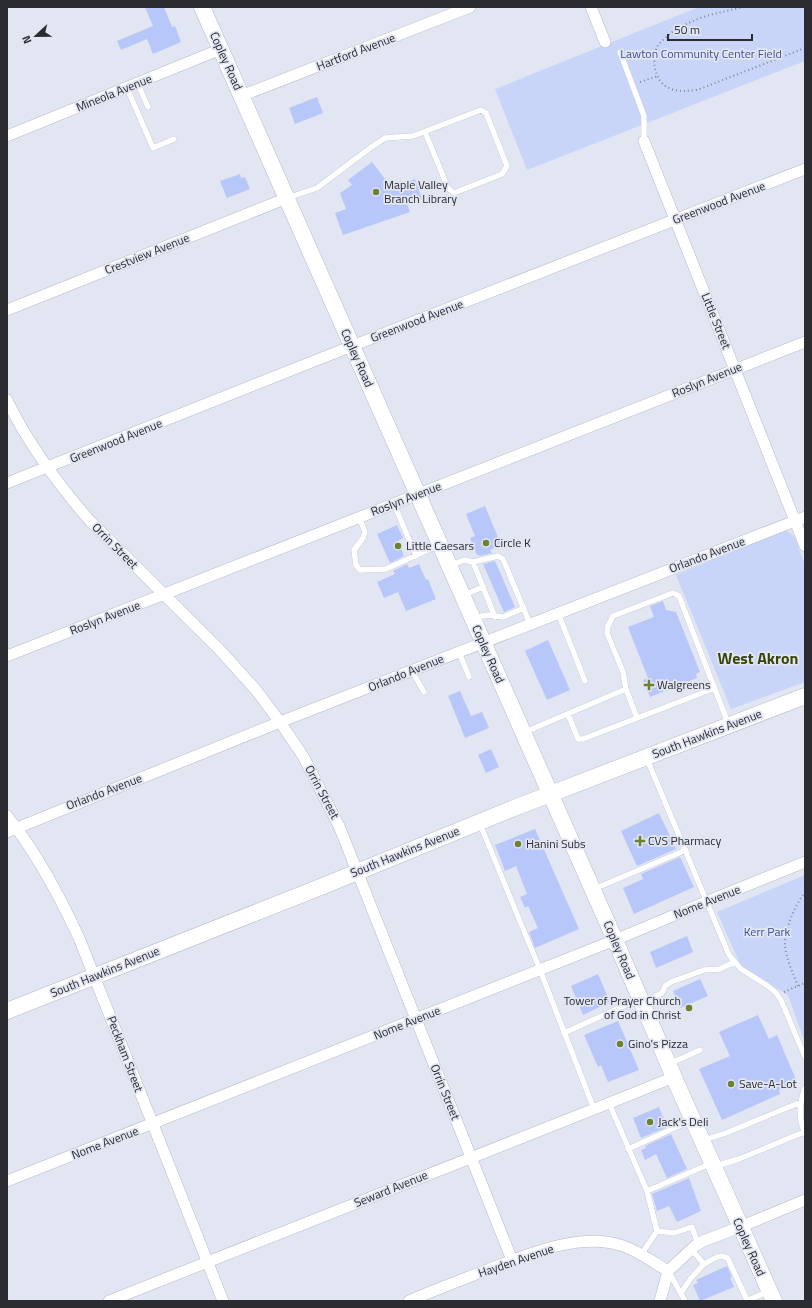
<svg xmlns="http://www.w3.org/2000/svg" width="812" height="1308" viewBox="0 0 812 1308" font-family="'Titillium Web',sans-serif">
<style>
.green{fill:#c9d5f8}
.building{fill:#b8c7f9}
.lines{fill:none;stroke-linecap:round;stroke-linejoin:round}
.lane-casing{stroke:#b6bac6;stroke-width:6}
.street-casing{stroke:#b6bac6;stroke-width:12}
.secondary-casing{stroke:#b6bac6;stroke-width:17}
.path{stroke:#858890;stroke-width:2;stroke-dasharray:1 3;stroke-linecap:butt}
.lane{stroke:#fff;stroke-width:5.5}
.street{stroke:#fff;stroke-width:11}
.secondary{stroke:#fff;stroke-width:16}
.poi-dot{fill:#6e8131;stroke:#e1e6f2;stroke-width:1.5}
.labels{text-anchor:middle;stroke-width:3.5;stroke-linejoin:round;paint-order:stroke}
.street-label{font-size:12px;fill:#2b2c31;stroke:#e1e6f2}
.park-label{font-size:12px;fill:#3f5099;stroke:#e1e6f2}
.poi-label{font-size:12px;fill:#2b2c31;stroke:#e1e6f2;text-anchor:start}
.district-label{font-size:16px;font-weight:bold;fill:#38440a;stroke:#e1e6f2}
</style>
<rect width="100%" height="100%" fill="#e1e6f2"/>
<!-- green -->
<path class="green" d="M699,7H805V61L527,170L495,89Z
M785,530L794,536L805,565V682L731,709L676,575Z
M805,875V1043L788,995L751,973L740,964L717,912Z"/>
<!-- building -->
<path class="building" d="M145,7H164L172,27L175,26L181,42L153,54L147,39L121,50L117,41L153,26Z
M317,97L323,113L295,124L289,108Z
M372,162L392,188L415,179L422,199L407,204L410,212L343,235L335,213L346,209L340,193L352,185L348,180Z
M240,174L241,178L245,177L250,189L227,198L220,181Z
M485,506L501,545L490,550L492,553L480,556L479,555H477L470,538L475,536L466,514Z
M397,525L403,538L398,541L404,556L390,563L377,534Z
M495,561L515,607L504,612L483,564Z
M407,564L409,568L419,564L426,580L428,579L436,599L406,611L398,592L384,598L377,582L395,574L393,571Z
M663,601L666,610L676,612L700,672L696,674L697,678L650,697L643,680L648,678L628,627L654,617L650,606Z
M548,640L570,690L547,700L525,651Z
M460,691L471,716L482,712L489,728L465,738L448,696Z
M491,749L499,767L486,773L478,755Z
M659,813L676,849L637,866L621,831Z
M535,829L579,929L535,948L529,932L538,928L528,906L525,908L520,897L527,894L516,866L505,871L495,845Z
M680,857L694,887L634,914L623,888L643,879L641,874Z
M687,936L693,952L656,968L650,952Z
M598,974L610,1002L583,1015L571,986Z
M700,979L708,996L680,1008L673,991Z
M758,1015L769,1039L777,1035L797,1082L779,1090L780,1094L722,1120L699,1069L730,1056L719,1032Z
M618,1021L639,1070L608,1082L601,1065L598,1067L584,1035Z
M659,1107L667,1127L641,1138L633,1118Z
M671,1134L687,1169L667,1178L656,1154L645,1160L641,1150L646,1148L645,1146Z
M689,1178L701,1211L677,1222L669,1206L657,1211L652,1194Z
M727,1266L732,1277L730,1278L734,1287L700,1301L693,1285L698,1283L696,1280Z"/>
<g class="lines">
<defs>
<path id="lane" d="M620,52L644,116V141
M138,84L148,107
M127,88L153,148L174,139
M287,198L317,188L370,148L385,138L413,136L481,110L486,113L507,166L502,174L454,193L448,188L425,132
M394,504L416,556
M359,517L365,532L363,538L354,550L356,565L360,570L386,569L439,545
M473,562L495,617
M450,566L464,560L473,562L498,556L503,559L530,624
M464,595L483,587
M558,613L585,681
M475,619L482,616L489,615L503,617L524,608
M459,652L469,677
M412,671L424,692
M626,689L637,718
M568,714L578,739H583L715,688
M525,732L626,689L623,672L607,633L608,626L613,616L673,593L679,596L728,723
M647,759L729,955L741,969L768,986L776,993L781,1000L805,1057
M480,824L540,970L594,1109
M594,889L686,850
M644,1002L662,993L665,986L671,982L704,970L720,969L734,962
M564,1033L639,999
M669,1064L700,1050
M609,1103L647,1191L657,1231L641,1255
M805,1134C798,1117 799,1105 805,1088
M704,1140L726,1133L801,1102
M628,1149L692,1120
M716,1166L739,1159L804,1132
M647,1191L712,1163
M657,1231L674,1233L692,1227L698,1244
M704,1264C712,1260 721,1252 728,1259L747,1300
M669,1272L685,1301
M681,1293L691,1278L704,1264L691,1249
M746,1301L769,1291"/>
<path id="street" d="M591,7L605,42
M241,96L470,7
M7,136L221,49
M644,141L805,546
M7,310L287,198
M7,400C28,444 58,484 90,521L219,649L256,690L280,722L303,756L339,826L512,1260
M7,483L352,346L805,169
M7,656L805,342
M7,816C37,853 59,895 79,938L223,1301
M7,832L280,722L805,517
M7,1181L615,940L708,901L805,862
M109,1301L627,1096L674,1077
M409,1301C432,1291 456,1282 479,1273C519,1258 577,1231 620,1245C637,1250 653,1262 668,1271
M660,1301L668,1271L695,1246L703,1241L740,1227L805,1200"/>
<path id="secondary" d="M202,7L615,940L679,1089L774,1301
M7,1011L323,886L514,808L805,696"/>
</defs>
<!-- lane casing -->
<use href="#lane" class="lane-casing"/>
<!-- street casing -->
<use href="#street" class="street-casing"/>
<!-- secondary casing -->
<use href="#secondary" class="secondary-casing"/>
<!-- path -->
<path class="path" d="M744,7C723,12 702,15 683,26C679,28 673,31 670,34C666,37 659,43 657,47C651,61 655,82 669,88C678,92 687,91 697,90L805,48
M640,82L658,76
M798,986C794,976 785,956 785,944C785,927 795,906 805,892
M784,992L805,983"/>
<!-- lane -->
<use href="#lane" class="lane"/>
<!-- street -->
<use href="#street" class="street"/>
<!-- secondary -->
<use href="#secondary" class="secondary"/>
</g>
<!-- markers -->
<g class="poi-dot">
<circle cx="376" cy="192" r="4"/>
<circle cx="486" cy="543" r="4"/>
<circle cx="398" cy="546" r="4"/>
<path d="M647 679h4v4h4v4h-4v4h-4v-4h-4v-4h4z"/>
<path d="M638 835h4v4h4v4h-4v4h-4v-4h-4v-4h4z"/>
<circle cx="518" cy="844" r="4"/>
<circle cx="689" cy="1008" r="4"/>
<circle cx="620" cy="1044" r="4"/>
<circle cx="731" cy="1084" r="4"/>
<circle cx="650" cy="1122" r="4"/>
</g>
<g class="labels">
<!-- street labels -->
<g class="street-label">
<text transform="translate(356 52) rotate(-21)" y="4">Hartford Avenue</text>
<text transform="translate(226 61) rotate(66)" y="4">Copley Road</text>
<text transform="translate(114 93) rotate(-22)" y="4">Mineola Avenue</text>
<text transform="translate(719 203) rotate(-21)" y="4">Greenwood Avenue</text>
<text transform="translate(147 254) rotate(-22)" y="4">Crestview Avenue</text>
<text transform="translate(417 321) rotate(-21)" y="4">Greenwood Avenue</text>
<text transform="translate(716 321) rotate(68)" y="4">Little Street</text>
<text transform="translate(357 358) rotate(66)" y="4">Copley Road</text>
<text transform="translate(707 380) rotate(-22)" y="4">Roslyn Avenue</text>
<text transform="translate(116 441) rotate(-22)" y="4">Greenwood Avenue</text>
<text transform="translate(406 499) rotate(-21)" y="4">Roslyn Avenue</text>
<text transform="translate(115 546) rotate(45)" y="4">Orrin Street</text>
<text transform="translate(707 555) rotate(-21)" y="4">Orlando Avenue</text>
<text transform="translate(105 618) rotate(-21)" y="4">Roslyn Avenue</text>
<text transform="translate(488 654) rotate(66)" y="4">Copley Road</text>
<text transform="translate(406 673) rotate(-22)" y="4">Orlando Avenue</text>
<text transform="translate(707 734) rotate(-21)" y="4">South Hawkins Avenue</text>
<text transform="translate(104 792) rotate(-21)" y="4">Orlando Avenue</text>
<text transform="translate(322 792) rotate(62)" y="4">Orrin Street</text>
<text transform="translate(405 852) rotate(-22)" y="4">South Hawkins Avenue</text>
<text transform="translate(707 902) rotate(-22)" y="4">Nome Avenue</text>
<text transform="translate(619 950) rotate(67)" y="4">Copley Road</text>
<text transform="translate(105 972) rotate(-22)" y="4">South Hawkins Avenue</text>
<text transform="translate(407 1023) rotate(-22)" y="4">Nome Avenue</text>
<text transform="translate(125 1054) rotate(69)" y="4">Peckham Street</text>
<text transform="translate(445 1092) rotate(68)" y="4">Orrin Street</text>
<text transform="translate(105 1143) rotate(-21)" y="4">Nome Avenue</text>
<text transform="translate(391 1189) rotate(-22)" y="4">Seward Avenue</text>
<text transform="translate(749 1247) rotate(66)" y="4">Copley Road</text>
<text transform="translate(516 1261) rotate(-19)" y="4">Hayden Avenue</text>
</g>
<!-- park labels -->
<g class="park-label">
<text x="701" y="58">Lawton Community Center Field</text>
<text x="767" y="936">Kerr Park</text>
</g>
<!-- poi labels -->
<g class="poi-label">
<text x="384" y="189">Maple Valley<tspan x="384" dy="14">Branch Library</tspan></text>
<text x="494" y="547">Circle K</text>
<text x="406" y="550">Little Caesars</text>
<text x="657" y="689">Walgreens</text>
<text x="648" y="845">CVS Pharmacy</text>
<text x="526" y="848">Hanini Subs</text>
<text x="681" y="1005" text-anchor="end">Tower of Prayer Church<tspan x="681" dy="14">of God in Christ</tspan></text>
<text x="628" y="1048">Gino's Pizza</text>
<text x="739" y="1088">Save-A-Lot</text>
<text x="658" y="1126">Jack's Deli</text>
</g>
<!-- district labels -->
<g class="district-label">
<text x="758" y="664">West Akron</text>
</g>
</g>
<!-- border -->
<rect width="812" height="1308" fill="none" stroke="#2b2c31" stroke-width="16"/>
<!-- north arrow -->
<g transform="translate(36 36) rotate(248)" stroke="#e1e6f2" stroke-width="3" paint-order="stroke">
<path d="M0-3L7 15L0 10L-7 15Z" fill="#2b2c31"/>
<text y="-6" font-size="11" font-weight="bold" text-anchor="middle" fill="#2b2c31">N</text>
</g>
<!-- scale -->
<path d="M668 34v6h84v-6" fill="none" stroke="#2b2c31" stroke-width="2"/>
<text x="674" y="34" font-size="12" fill="#2b2c31" stroke="#e1e6f2" stroke-width="3" paint-order="stroke">50 m</text>
</svg>
